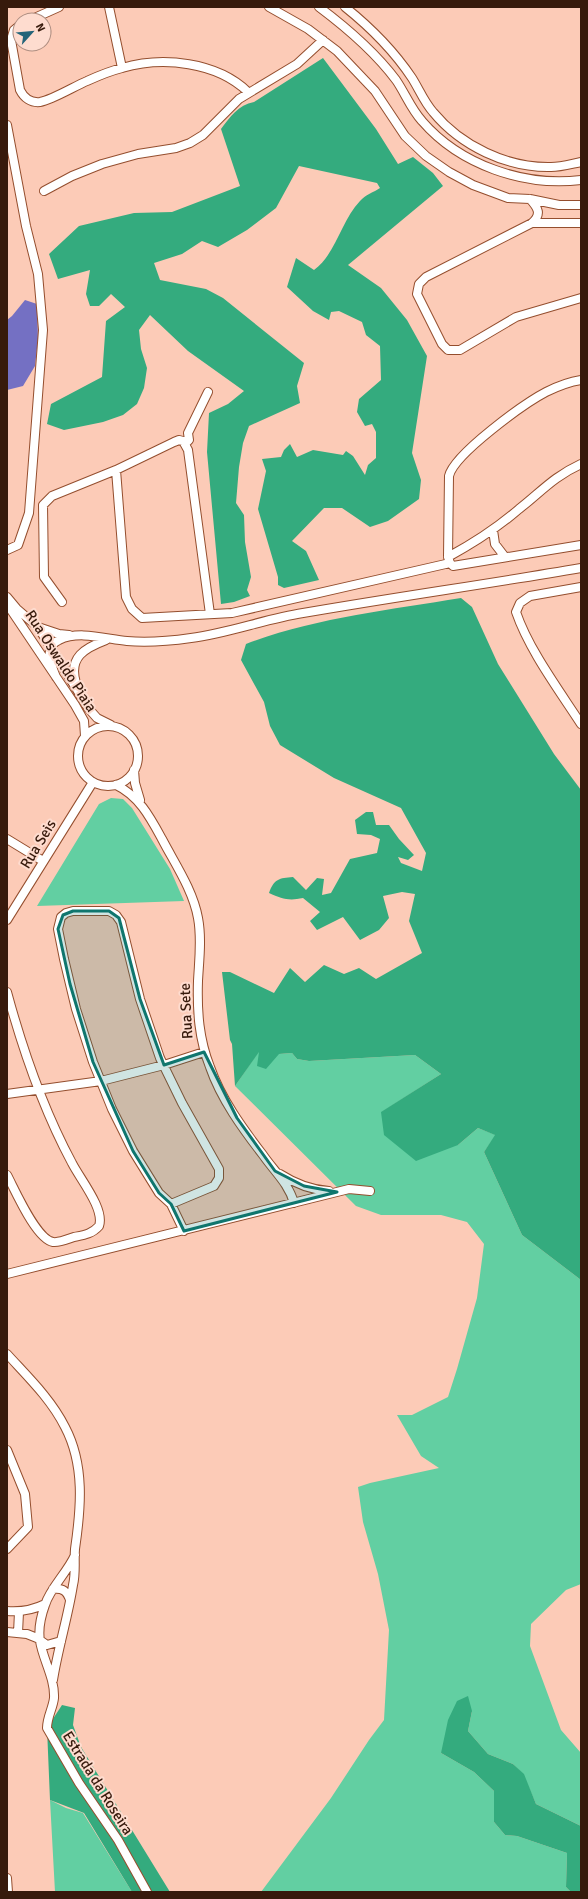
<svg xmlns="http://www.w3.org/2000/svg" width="588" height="1899" viewBox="0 0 588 1899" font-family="Signika,sans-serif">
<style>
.green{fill:#62cfa2}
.forest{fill:#34ab7e}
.water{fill:#7470c3}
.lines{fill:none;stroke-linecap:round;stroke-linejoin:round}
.minor-casing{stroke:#944e2e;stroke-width:10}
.minor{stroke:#fff;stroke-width:8}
.marked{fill:#0f766e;fill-opacity:0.2;stroke:#0f766e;stroke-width:3;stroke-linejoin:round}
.labels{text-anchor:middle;stroke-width:4;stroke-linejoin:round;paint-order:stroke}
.street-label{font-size:15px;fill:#371a0c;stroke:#fedccf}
</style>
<rect width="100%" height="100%" fill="#fccbb7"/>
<!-- green -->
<path class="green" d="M111,798L123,799L132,808L170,869L184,901L37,906L99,804Z
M259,1051L279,1054L292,1053L297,1059L309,1061L415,1055L441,1074L382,1112L458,1145L478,1128L496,1135L484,1152L522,1235L581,1280V1584L566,1590L531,1624L530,1646L561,1730L581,1753V1826L536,1804L523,1774L513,1764L488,1754L468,1731L472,1711L441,1753L474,1772L494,1791V1822L505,1835L517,1836L567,1853L566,1887L571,1892H261L331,1798L369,1740L384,1720L389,1630L378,1574L363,1522L358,1487L370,1483L439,1468L421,1456L397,1415H412L448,1397L457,1369L477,1298L484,1244L467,1222L441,1215H381L356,1206L235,1086Z
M50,1800L66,1808L83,1813L132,1892H55Z"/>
<!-- forest -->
<path class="forest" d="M323,58L376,129L398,164L413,157L433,173L443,186L348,265L381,288L407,320L427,356L412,453L421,480L419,499L388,521L370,527L342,508H324L292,541L306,551L319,580L284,588L278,585V577L258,509L266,471L262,459L281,457L284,450L290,444L297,457L313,450L343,455L346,451L353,456L365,475L368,465L376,458V432L372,424L365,426L357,412L359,399L381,380L380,346L366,335L362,322L339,311L331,312L329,320L313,311L287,287L296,258L314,270C336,254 341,221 360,201C365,195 374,192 380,188L377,183L299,166L276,208L247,230L218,247L202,241L182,254L154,263L160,280L206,289L223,298L304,363L297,386L300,403L249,426L243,443L239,467L236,503L244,515L245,542L251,577L247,590L250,596L234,602L221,604L207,452L209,413L228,404L244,391L188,351L150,315L139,330L141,349L147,368L144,388L137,404L123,415L103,422L64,430L47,424L51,404L102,377L106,321L125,307L111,294L99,306H90L86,294L90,270L58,279L49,254L79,226L134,213L172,212L240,186L221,129C230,117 238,105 254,102Z
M461,598L472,607L498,664L554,754L581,790V1280L522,1235L484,1152L495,1135L478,1128L458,1145L416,1161L384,1135L381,1112L441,1074L415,1055L309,1061L297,1059L292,1053L279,1054L266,1069L257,1066L259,1052L235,1086L232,1044L230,1040L222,972H230L274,993L290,968L305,982L324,965L344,974L359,968L376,979L422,953L409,921L415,894L402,892L383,896L389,918L379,930L360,940L343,917L317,930L310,921L320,912L303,898C289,901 282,899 269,893C274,879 279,878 293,877L306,890L317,878L324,879L322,895L331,893L350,859L377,853L380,839L371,835L357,834L355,820L366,812H373L376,825H389L399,839L414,855L408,860L398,857L401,863L422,871L426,853L401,808L334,778L280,745L270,726L264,702L241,660L246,644C314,618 389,610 461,598Z
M468,1696L472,1711L468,1731L488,1754L513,1764L524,1774L536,1804L581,1826V1892H571L566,1887L567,1853L517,1836L505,1835L494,1822V1791L474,1772L441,1753L448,1720L457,1701Z
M62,1705L75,1708L73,1725L81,1747L170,1892H132L84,1813L50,1800L47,1728Z"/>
<!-- water -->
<path class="water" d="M25,300L37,304L38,339L35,366L23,386L7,390V320L12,316Z"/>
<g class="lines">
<defs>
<path id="minor" d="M109,7L122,68
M269,7L308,29L337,51L375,91L405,136L426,156L449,172L473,185L508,198L530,199L559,205H581
M319,7C347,28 375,52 396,80C405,93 411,109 422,121C460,165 524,187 581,180
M345,7C370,27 394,51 412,78C419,89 424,102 433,112C461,146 507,168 551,167C561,167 571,164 581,162
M30,20L59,7
M20,25L14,30L11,40L20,90C24,98 31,103 40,102C52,100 75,86 87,81C98,76 110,71 122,68C163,56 217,62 248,92
M7,125L26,226L38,274L43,330L29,513L18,545L7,550
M44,191L72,176L102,164L138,154L176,148L190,143L203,135L239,99L297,64L323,40
M530,199C538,208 542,214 532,223L426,277L419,284L417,294L442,344L448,350H460L516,317L581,298
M532,223H581
M581,380C568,382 558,386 546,392C525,403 454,454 449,476L448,557L450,563L453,566L581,545
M185,444L189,440L188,433L208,392
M116,470L174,442L179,440L183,441L188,450L210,614
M493,530L495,544L505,557
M448,557C474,543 497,528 519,509C542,491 553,477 581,464
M581,587L530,596L520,603L516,612C529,650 559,690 581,724
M7,597L17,609L38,627L89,709L97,718L111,725
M62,602L44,577L43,505L52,496L116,470L126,597L132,609L142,618L232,613L450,563
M7,604L75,705L84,721L85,736
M38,627L59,634L69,635
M56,677C51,665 43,647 59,640C79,630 106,639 127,641C148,643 170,641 191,638C229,633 265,619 303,613C395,597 488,584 581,568
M76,683C68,657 85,648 106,640
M78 756a30 30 0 1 1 60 0a30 30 0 1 1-60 0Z
M134,770L135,783L140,800
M116,785C139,796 150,817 162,839C175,864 193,890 198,918C202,939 199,961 198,981C197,1012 199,1039 210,1067C221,1099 243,1129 263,1155C274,1171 289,1184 294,1203
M7,839L43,861
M7,920L93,782
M7,992C23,1051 43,1109 72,1163C80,1179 105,1209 99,1226C92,1234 84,1235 74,1237C68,1239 59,1243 53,1242C36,1239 15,1190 7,1175
M7,1094L101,1081L164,1065L204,1052
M280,1174C294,1183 312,1190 329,1191
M171,1204L214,1186L219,1178V1169L182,1103L160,1058L140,999L121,922L116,915L109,911H73L66,913L61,917L58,929L64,959L76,1009L93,1062L112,1109L133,1151L159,1193L171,1204L184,1231
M7,1274L349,1189L370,1191
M7,1354C28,1377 51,1399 65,1427C85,1465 81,1508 75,1549C74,1561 76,1573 73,1585C68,1617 58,1648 53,1680
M7,1450L25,1494L28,1527L7,1549
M75,1555C67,1573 50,1588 45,1605C41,1616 38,1629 40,1641C43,1660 55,1678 54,1698C53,1708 47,1717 47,1728L79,1783L118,1840L147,1892
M53,1589C63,1588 67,1591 70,1600
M7,1611C20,1612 33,1610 45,1604
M7,1632L27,1634L37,1638L47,1645L61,1641
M18,1633L19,1612
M7,1878L8,1892"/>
</defs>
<!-- minor casing -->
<use href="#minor" class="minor-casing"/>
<!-- minor -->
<use href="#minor" class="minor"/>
</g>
<!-- marked area -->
<path class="marked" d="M73,911H109L119,918L140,999L164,1065L204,1052L237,1118L275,1171L304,1186L337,1192L184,1231L171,1204L159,1193L133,1151L93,1062L70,984L58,929L63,915Z"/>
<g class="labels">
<!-- street labels -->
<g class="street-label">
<text transform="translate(61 661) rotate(57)" y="5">Rua Oswaldo Piaia</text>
<text transform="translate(38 844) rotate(-59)" y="5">Rua Seis</text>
<text transform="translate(186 1011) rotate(-93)" y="5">Rua Sete</text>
<text transform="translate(98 1783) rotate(58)" y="5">Estrada da Roseira</text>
</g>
</g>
<!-- border -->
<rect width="588" height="1899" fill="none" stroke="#371a0c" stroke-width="16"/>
<!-- north arrow -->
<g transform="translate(32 32) rotate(63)"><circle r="19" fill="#fedccf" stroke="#ae8e81"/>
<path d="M0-3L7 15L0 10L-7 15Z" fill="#246479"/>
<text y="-6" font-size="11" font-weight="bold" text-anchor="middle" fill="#371a0c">N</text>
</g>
</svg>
